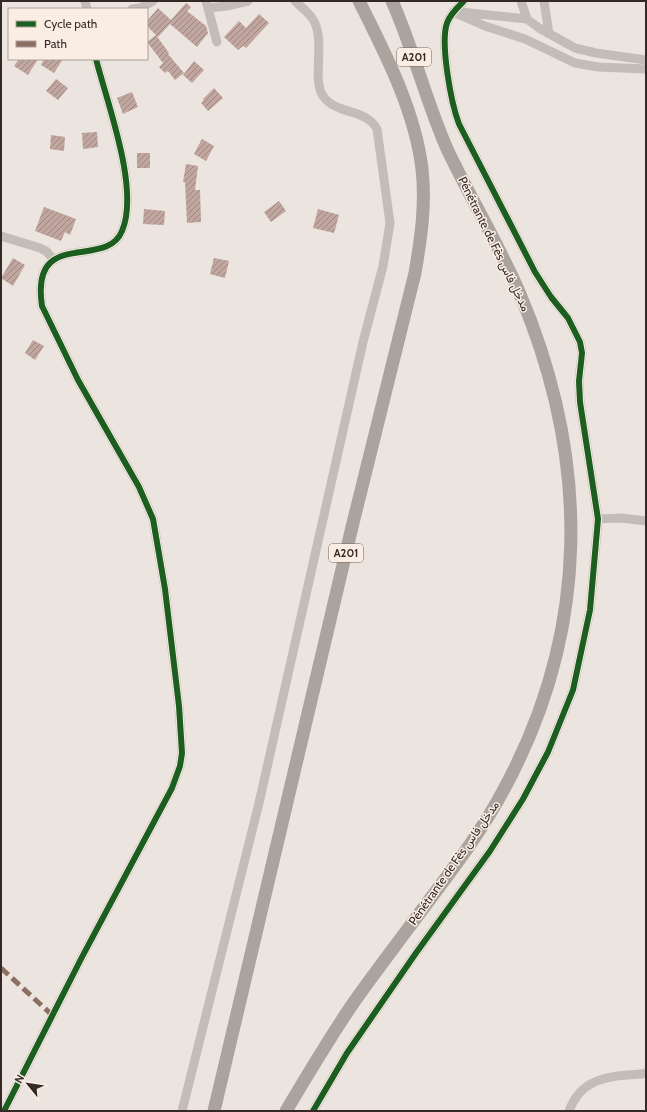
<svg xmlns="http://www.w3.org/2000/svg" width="647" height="1112" viewBox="0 0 647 1112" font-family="Cabin,Vazirmatn,sans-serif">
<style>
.building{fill:url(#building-hatch)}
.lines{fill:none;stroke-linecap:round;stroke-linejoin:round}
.minor{stroke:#c4bcb7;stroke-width:9}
.highway{stroke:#aba39d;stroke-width:13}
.quiet{stroke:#8d6e63;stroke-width:5;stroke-dasharray:10 5;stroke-linecap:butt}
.cycleway-casing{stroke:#faeee4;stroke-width:8}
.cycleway{stroke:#1b5e20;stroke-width:6}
.labels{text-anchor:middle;stroke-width:3;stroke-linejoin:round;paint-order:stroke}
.shield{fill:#faeee4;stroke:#70645f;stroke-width:1}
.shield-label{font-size:11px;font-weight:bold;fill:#352926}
.street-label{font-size:12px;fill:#352926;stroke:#faeee4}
</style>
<defs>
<pattern id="building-hatch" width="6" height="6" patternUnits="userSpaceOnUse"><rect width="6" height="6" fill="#c0a69f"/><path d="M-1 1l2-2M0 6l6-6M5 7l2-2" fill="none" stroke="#9d8781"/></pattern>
</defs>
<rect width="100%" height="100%" fill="#ece4de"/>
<!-- building -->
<path class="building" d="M186,3L191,7L187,11L206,26L208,33L197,47L170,24L158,37L147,26V21L158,8L171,20Z
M259,14L269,23L246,48L243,46L238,50L224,37L239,21L246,28Z
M156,35L169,53L168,54L184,73L175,80L168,71L165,73L159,67L163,63L147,42Z
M19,59H38L28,75L14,66Z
M44,59H63L54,73L41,65Z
M194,61L204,70L192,83L183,75Z
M56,79L68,88L58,100L46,91Z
M214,88L223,98L208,111L201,103L204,100L203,99Z
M132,92L138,107L123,114L117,98Z
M97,132L98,147L83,149L82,133Z
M51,135L65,137L64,151L50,149Z
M202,139L214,146L206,161L194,154Z
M137,153H150V168H137Z
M186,164L198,166L195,190H200L201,222L187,223L185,182H183Z
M279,201L286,211L271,222L264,212Z
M44,207L76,219L70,235L65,232L61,241L35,231Z
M144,209L165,211L164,225L143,224Z
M318,209L339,215L334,233L313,228Z
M13,258L25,265L13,286L1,278Z
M214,258L229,261L225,278L210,274Z
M33,340L44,346L35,360L25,353Z"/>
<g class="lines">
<!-- minor -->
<path class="minor" d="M85,1L87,9
M206,1L217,42
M521,1L527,19
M544,1L549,34
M208,8L227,6L248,1
M132,9L140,8L153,1
M453,12L485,26L525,39L575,63L598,67L646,69
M461,12L527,19L539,28L575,48L596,53L646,60
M1,236L40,248L46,251L54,260
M598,519L621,518L646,521
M4,1111L82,957L172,788L180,766L182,753L179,706L165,589L153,519L139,487L78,380L42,306C30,226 106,271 122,231C140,189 107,103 96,59
M182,1111L259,803L363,342L383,266L390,223L377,129C366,108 336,115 323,96C311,78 327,39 312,18C308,12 300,6 295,1
M313,1111L347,1053L416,953L490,851L523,799L548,752L573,690L590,610L598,519L580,402L579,381L582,353L580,342L568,318L551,297L535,272L459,124C451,103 440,43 447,23C450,14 458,7 464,1
M569,1111C579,1084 599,1077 627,1075C633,1074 640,1075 646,1073"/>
<!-- highway -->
<path class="highway" d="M214,1111L352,527L415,273C421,238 426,204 422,169C415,110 385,53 359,1
M286,1111C308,1074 330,1037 354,1002C373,975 393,949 413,922C444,880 478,838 503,791C591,630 590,460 520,294C499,245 471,199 448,151C426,102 414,50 392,1"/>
<!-- quiet -->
<path class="quiet" d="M1,968L52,1015"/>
<defs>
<path id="cycleway" d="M4,1111L82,957L172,788L180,766L182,753L179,706L165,589L153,519L139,487L78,380L42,306C30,226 106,271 122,231C140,189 107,103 96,59
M313,1111L347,1053L416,953L490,851L523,799L548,752L573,690L590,610L598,519L580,402L579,381L582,353L580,342L568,318L551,297L535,272L459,124C451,103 440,43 447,23C450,14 458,7 464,1"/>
</defs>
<!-- cycleway casing -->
<use href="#cycleway" class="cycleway-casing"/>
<!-- cycleway -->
<use href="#cycleway" class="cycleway"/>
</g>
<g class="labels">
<!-- shield labels -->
<g class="shield">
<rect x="397" y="48" width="34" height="18" rx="3"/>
<rect x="329" y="544" width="34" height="18" rx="3"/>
</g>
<g class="shield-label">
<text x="414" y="61">A201</text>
<text x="346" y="557">A201</text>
</g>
<!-- street labels -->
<g class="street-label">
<text transform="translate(494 244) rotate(64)" y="4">Pénétrante de Fès مدخل فاس</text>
<text transform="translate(454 863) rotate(-55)" y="4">Pénétrante de Fès مدخل فاس</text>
</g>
</g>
<!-- border -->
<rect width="647" height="1112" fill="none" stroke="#352926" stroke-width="4"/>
<!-- legend -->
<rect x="8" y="8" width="140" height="52" fill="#faeee4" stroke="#ab9f98"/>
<rect x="16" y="21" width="20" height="6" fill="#1b5e20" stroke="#ab9f98"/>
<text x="44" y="28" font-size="12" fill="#352926">Cycle path</text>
<rect x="16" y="41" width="20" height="6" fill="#8d6e63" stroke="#ab9f98"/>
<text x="44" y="48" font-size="12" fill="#352926">Path</text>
<!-- north arrow -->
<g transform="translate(28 1084) rotate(300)" stroke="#faeee4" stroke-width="3" paint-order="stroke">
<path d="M0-3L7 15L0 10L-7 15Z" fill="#352926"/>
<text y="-6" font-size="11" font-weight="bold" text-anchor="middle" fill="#352926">N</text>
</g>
</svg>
